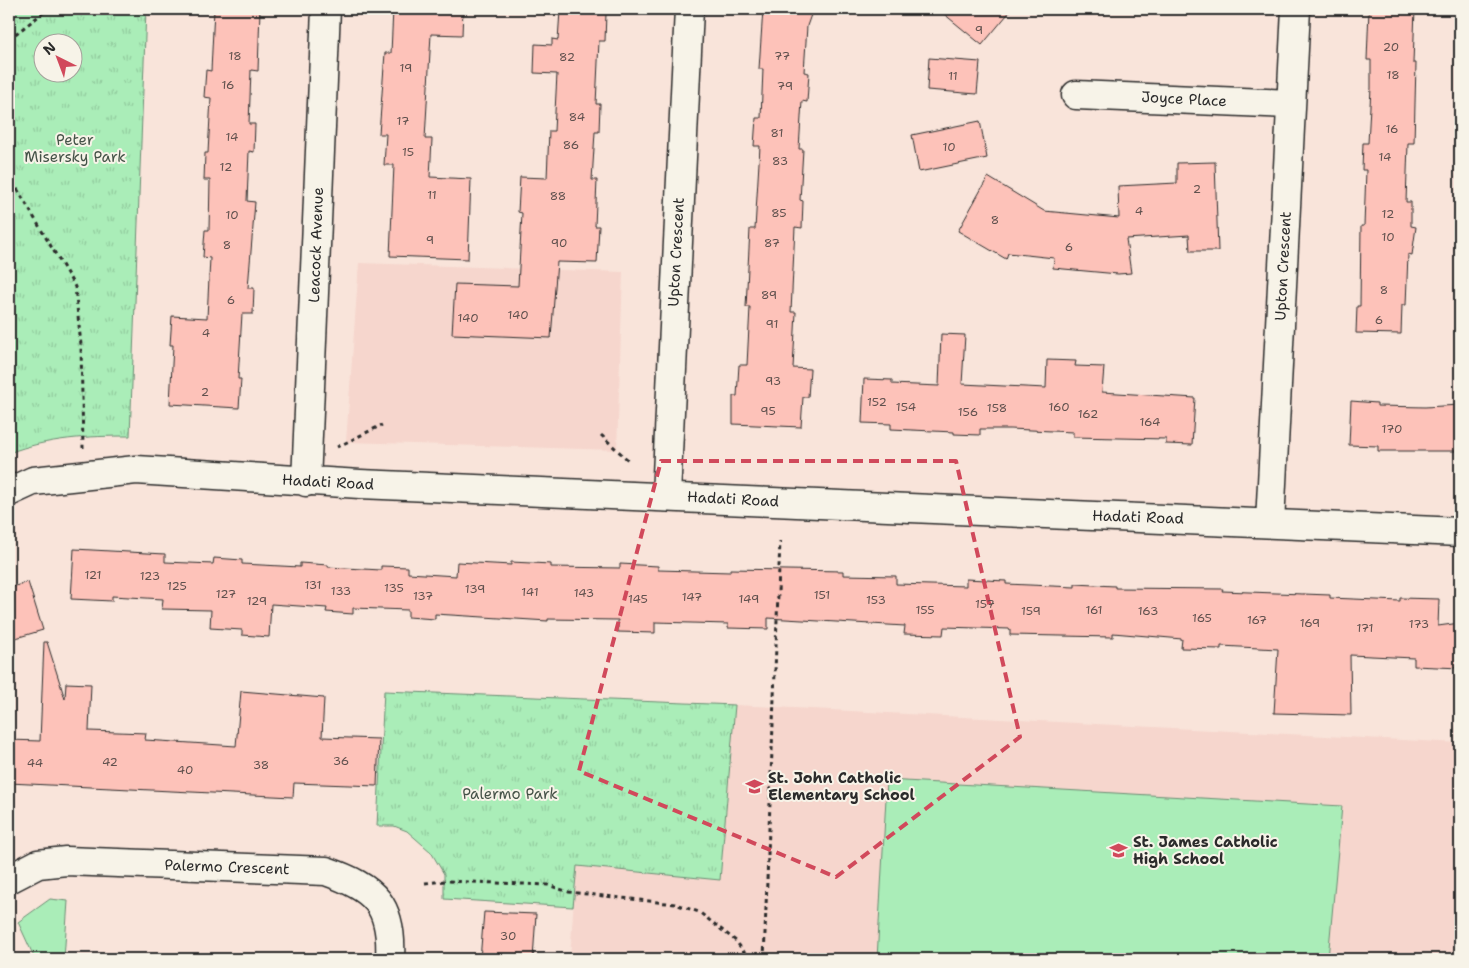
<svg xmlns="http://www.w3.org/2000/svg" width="1469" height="968" viewBox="0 0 1469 968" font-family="'Shantell Sans',sans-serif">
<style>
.built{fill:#f6d6cd}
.green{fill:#aaedb8;stroke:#6a8c72}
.park{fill:url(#park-tufts);stroke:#6a8c72;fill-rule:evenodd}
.building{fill:#fdc2b9;stroke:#2b2b2b}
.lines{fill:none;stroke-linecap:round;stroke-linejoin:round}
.minor-casing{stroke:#2b2b2b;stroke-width:31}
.path{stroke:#2b2b2b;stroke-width:3;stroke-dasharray:4 4;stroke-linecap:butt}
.minor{stroke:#f7f3e8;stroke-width:28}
.marked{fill:none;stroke:#d1495b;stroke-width:4;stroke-dasharray:10 6;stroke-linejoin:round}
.labels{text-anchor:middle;stroke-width:4;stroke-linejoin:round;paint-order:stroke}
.number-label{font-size:12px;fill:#60514e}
.street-label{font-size:15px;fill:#2b2b2b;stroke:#f7f3e8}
.park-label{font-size:15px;fill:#445247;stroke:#f7f3e8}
.poi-label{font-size:15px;font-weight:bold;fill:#2b2b2b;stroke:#f7f3e8;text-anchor:start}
</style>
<defs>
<pattern id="park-tufts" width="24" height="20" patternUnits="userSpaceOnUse" patternTransform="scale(1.25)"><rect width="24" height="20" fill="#aaedb8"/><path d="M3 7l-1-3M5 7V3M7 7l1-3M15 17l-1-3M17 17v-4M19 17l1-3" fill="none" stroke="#92cb9e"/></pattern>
</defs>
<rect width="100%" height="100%" fill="#f9e4da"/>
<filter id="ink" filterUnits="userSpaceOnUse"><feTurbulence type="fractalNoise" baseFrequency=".02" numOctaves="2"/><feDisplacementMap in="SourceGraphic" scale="10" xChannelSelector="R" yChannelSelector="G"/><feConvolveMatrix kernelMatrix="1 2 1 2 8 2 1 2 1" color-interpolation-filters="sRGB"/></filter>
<g filter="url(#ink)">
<!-- built -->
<path class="built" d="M359,263L623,272L617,450L346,442Z
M735,705L1460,743V959H570L576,866L720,880Z"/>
<!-- green -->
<path class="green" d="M887,780L1342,806L1328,959H877Z
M50,899L68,901L64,959H35L18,922Z"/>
<!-- park -->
<path class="park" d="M9,9H146L130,436C88,436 48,438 9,453ZM42,42H72V72H42Z
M384,691L735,705L720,880L577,866L573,907L444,899V874L431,852L407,831L394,826H377Z"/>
<!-- building -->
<path class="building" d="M214,9H260L258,71L251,70L249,124H255L254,152L249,151L247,201L255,202L248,288H254L253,314H242L238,379H241L239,408L170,404L173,345H170L172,316L207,318L210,258L203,257L205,230H209L210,180H204L205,153H208L211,98L204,97L206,70L211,71Z
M393,9H463L462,35L431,34L425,139H432L430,177L471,179L468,259L390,256L394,165H384L386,134H379L385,53H391Z
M763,9H813L807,26L804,72L809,73L807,102L802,101L799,149H803L800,200L803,201L802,228L795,227L791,312H796L793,368L810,369L808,397H803L801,427L733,424V396H737L739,365H747L750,307H746L750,229H755L760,146H754L756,118H761L763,69H759Z
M938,9H1012L982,45Z
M1369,9H1415L1413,63H1416L1414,143H1408L1406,202H1411V226L1416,227L1412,255L1408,254L1406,305H1402L1401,334L1356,333L1357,306H1360L1361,226H1364L1366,170H1362L1363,143H1368L1371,88V60H1367Z
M560,11L606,13L605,41H599L596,104H600L599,132H595L592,180H597L595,226H599L597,263L557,262L551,338L452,334L455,284L518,286L522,213L518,212L520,177L547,178L549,131H554L557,74L534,73L535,44L552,45V39L558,40Z
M929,58L980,62L977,94L927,90Z
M980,121L987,158L919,172L912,135Z
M1215,162L1218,251H1190L1189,235L1126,239L1131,273L1118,274L1053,268L1054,258L1008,253L1006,259L958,231L988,177L1044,211L1119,218L1118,186L1177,183V163Z
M941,334L965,335L962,384L1046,388L1047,360L1076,361L1075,366L1104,367L1102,392L1195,398L1192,445L1166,444V439L1073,437V432L1010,429H980V435L954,434V432L891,429V424L862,423L864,379L892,380V384L939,386Z
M1351,401L1377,403V406L1425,407L1460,405V451H1378V446L1349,445Z
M74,549L165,554V562L213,564L214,558L242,560V564L300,567V563L328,565V567L381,570V566L408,567V573L456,576L457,562L511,565V562L551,564V567L620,568V564L658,566V570L730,572V569L843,571V575L896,576V584L966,586V579L1006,581V584L1075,587V584L1115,586V588L1223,589L1222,591L1330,595V598L1400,601V598L1439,599L1438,626L1460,623V668L1414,666V658L1350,655L1351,715L1274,713L1278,649L1221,646V649L1181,648L1182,639L1113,633V637L1010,635V629L944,627L943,635L904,634L905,626L768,618V629L728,628V624L655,622V633L618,632V620L548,619V621L435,614V619L408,617V610L353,608V614L326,612L327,608L271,604L269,637L242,635V630L210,628L211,610L162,609L163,599L112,596V601L71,599Z
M28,582L43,630L9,640V588Z
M44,642H47L65,699L66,683L91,684L89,731L146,733L145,740L236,746L241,691L324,698L322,737L379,739L377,786L294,783L293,797L9,783V740L40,741Z
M484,912L536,914L533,959H480Z"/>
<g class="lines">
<defs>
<path id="minor" d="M1076,95L1291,104
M306,482L326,9
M9,492L33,481L136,470L360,484L1460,532
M666,496L689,9
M1270,523L1296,9
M9,879L38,864L66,861L326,871C375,888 393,905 390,959"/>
</defs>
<!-- minor casing -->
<use href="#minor" class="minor-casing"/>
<!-- path -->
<path class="path" d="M9,39L48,9
M9,175L75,287L81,345L83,448
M601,435L628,460
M337,447L382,425
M425,883L446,881L548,885L569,892L675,904L699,912L736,941L749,959
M764,959L780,541"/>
<!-- minor -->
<use href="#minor" class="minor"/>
</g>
</g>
<!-- marked area -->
<path class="marked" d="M661,461H956L1020,737L836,877L579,771Z"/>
<!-- icons -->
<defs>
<symbol id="school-bare" viewBox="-9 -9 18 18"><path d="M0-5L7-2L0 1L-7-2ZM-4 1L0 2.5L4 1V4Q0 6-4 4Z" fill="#d1495b" stroke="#f7f3e8" stroke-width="2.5" paint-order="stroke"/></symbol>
</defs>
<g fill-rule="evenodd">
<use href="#school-bare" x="742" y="774" width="25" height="25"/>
<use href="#school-bare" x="1106" y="838" width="25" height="25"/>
</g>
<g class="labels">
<!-- number labels -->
<g class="number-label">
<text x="979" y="34">9</text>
<text x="1391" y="51">20</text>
<text x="235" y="60">18</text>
<text x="782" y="60">77</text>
<text x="567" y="61">82</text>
<text x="406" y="72">19</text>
<text x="1393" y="79">18</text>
<text x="953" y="80">11</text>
<text x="228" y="89">16</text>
<text x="785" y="90">79</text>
<text x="577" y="121">84</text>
<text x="403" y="125">17</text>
<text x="1392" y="133">16</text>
<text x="777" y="137">81</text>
<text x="232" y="141">14</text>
<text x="571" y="149">86</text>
<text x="949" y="151">10</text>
<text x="408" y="156">15</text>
<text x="1385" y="161">14</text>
<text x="780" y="165">83</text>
<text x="226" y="171">12</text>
<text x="1197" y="193">2</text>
<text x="432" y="199">11</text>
<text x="558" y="200">88</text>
<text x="1139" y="215">4</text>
<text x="779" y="217">85</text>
<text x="1388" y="218">12</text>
<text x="232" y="219">10</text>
<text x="995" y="224">8</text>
<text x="1388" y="241">10</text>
<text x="430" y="244">9</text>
<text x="559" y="247">90</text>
<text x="772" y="247">87</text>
<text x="227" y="249">8</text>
<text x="1069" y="251">6</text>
<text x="1384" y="294">8</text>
<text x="769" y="299">89</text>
<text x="231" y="304">6</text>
<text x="518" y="319">140</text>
<text x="468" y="322">140</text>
<text x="1379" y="324">6</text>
<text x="772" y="328">91</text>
<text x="206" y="337">4</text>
<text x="773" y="385">93</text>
<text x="205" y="396">2</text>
<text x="877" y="406">152</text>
<text x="906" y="411">154</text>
<text x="1059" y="411">160</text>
<text x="997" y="412">158</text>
<text x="768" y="415">95</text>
<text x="968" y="416">156</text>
<text x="1088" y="418">162</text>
<text x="1150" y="426">164</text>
<text x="1392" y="433">170</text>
<text x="93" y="579">121</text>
<text x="150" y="580">123</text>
<text x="313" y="589">131</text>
<text x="177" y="590">125</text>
<text x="394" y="592">135</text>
<text x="475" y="593">139</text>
<text x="341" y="595">133</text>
<text x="530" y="596">141</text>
<text x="584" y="597">143</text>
<text x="226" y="598">127</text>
<text x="822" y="599">151</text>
<text x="423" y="600">137</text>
<text x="692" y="601">147</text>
<text x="638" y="603">145</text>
<text x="749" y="603">149</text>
<text x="876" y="604">153</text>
<text x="257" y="605">129</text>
<text x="985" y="608">157</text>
<text x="925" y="614">155</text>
<text x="1094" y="614">161</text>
<text x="1031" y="615">159</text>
<text x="1148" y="615">163</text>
<text x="1202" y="622">165</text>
<text x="1257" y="624">167</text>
<text x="1310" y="627">169</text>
<text x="1419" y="628">173</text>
<text x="1365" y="632">171</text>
<text x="341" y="765">36</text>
<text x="110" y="766">42</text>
<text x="35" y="767">44</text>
<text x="261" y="769">38</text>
<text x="185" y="774">40</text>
<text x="508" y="940">30</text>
</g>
<!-- street labels -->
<g class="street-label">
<text transform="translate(1184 99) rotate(3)" y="5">Joyce Place</text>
<text transform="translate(316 245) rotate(-88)" y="5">Leacock Avenue</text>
<text transform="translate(676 252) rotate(-87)" y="5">Upton Crescent</text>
<text transform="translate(1283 266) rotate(-87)" y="5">Upton Crescent</text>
<text transform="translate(328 482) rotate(3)" y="5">Hadati Road</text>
<text transform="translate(733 499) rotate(3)" y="5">Hadati Road</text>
<text transform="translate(1138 517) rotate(2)" y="5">Hadati Road</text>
<text transform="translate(227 867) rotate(2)" y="5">Palermo Crescent</text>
</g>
<!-- park labels -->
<g class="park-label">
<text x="75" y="145">Peter<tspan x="75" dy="17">Misersky Park</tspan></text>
<text x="510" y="799">Palermo Park</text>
</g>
<!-- poi labels -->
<g class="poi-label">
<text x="768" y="783">St. John Catholic<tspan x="768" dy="17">Elementary School</tspan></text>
<text x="1133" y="847">St. James Catholic<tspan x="1133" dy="17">High School</tspan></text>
</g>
</g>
<!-- margin -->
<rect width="1469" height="968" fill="none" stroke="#f7f3e8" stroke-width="30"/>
<rect x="15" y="15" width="1439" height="938" fill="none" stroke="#2b2b2b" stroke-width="2" filter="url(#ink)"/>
<!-- north arrow -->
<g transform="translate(58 58) rotate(318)"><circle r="24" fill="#f7f3e8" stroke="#a5a39c"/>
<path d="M0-4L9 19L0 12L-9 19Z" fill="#d1495b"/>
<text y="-8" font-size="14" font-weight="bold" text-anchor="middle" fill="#2b2b2b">N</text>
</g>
</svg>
